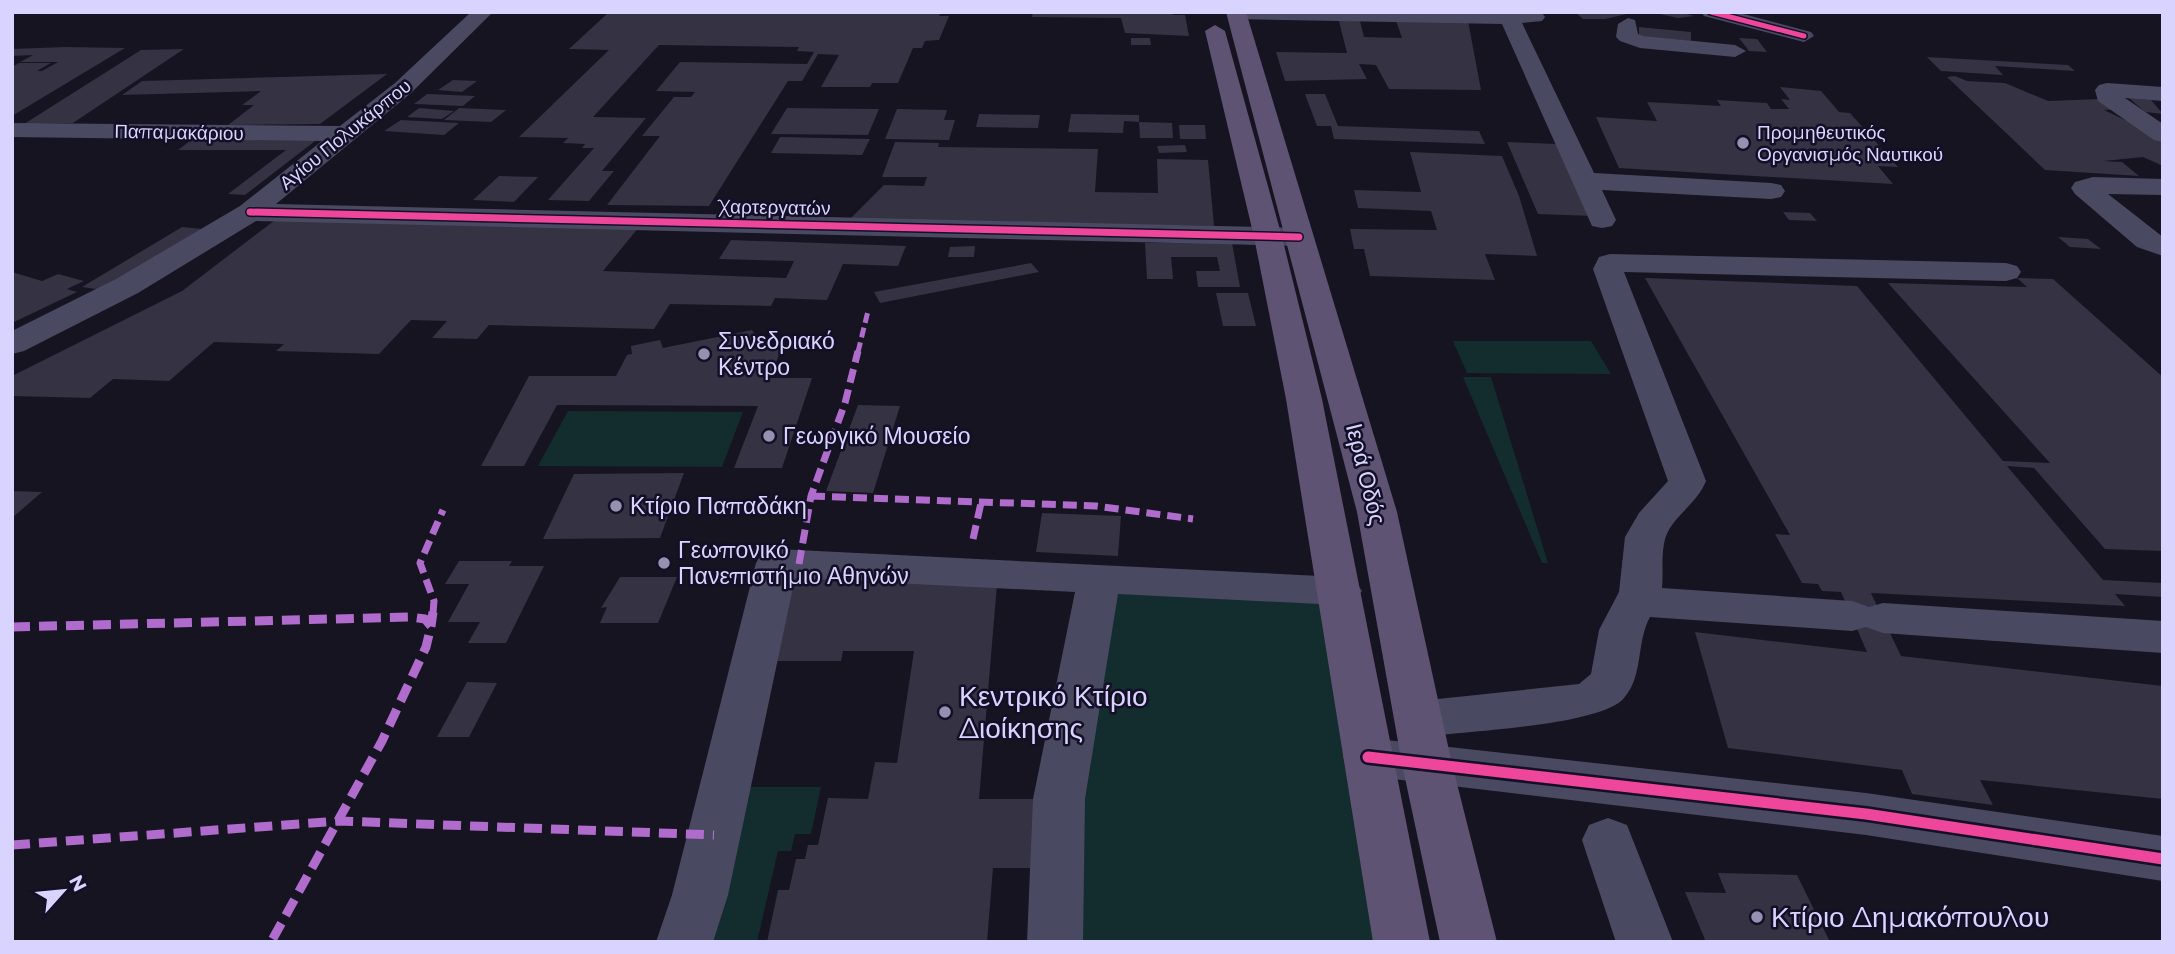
<svg xmlns="http://www.w3.org/2000/svg" width="2175" height="954" viewBox="0 0 2175 954" font-family="Montserrat,sans-serif">
<style>
.green{fill:#132c2d}
.building{fill:#343243}
.lines{fill:none;stroke-linecap:round;stroke-linejoin:round}
.minor{fill:#4a4962;fill-rule:evenodd}
.major{fill:#5e5373;fill-rule:evenodd}
.quiet-far2{stroke:#b06ccc;stroke-width:5;stroke-dasharray:10 5;stroke-linecap:butt}
.quiet-far1{stroke:#b06ccc;stroke-width:7;stroke-dasharray:14 7;stroke-linecap:butt}
.quiet{stroke:#b06ccc;stroke-width:9;stroke-dasharray:18 9;stroke-linecap:butt}
.cycleway-far2-casing{stroke:#130f26;stroke-width:8}
.cycleway-far1-casing{stroke:#130f26;stroke-width:10}
.cycleway-casing{stroke:#130f26;stroke-width:16}
.cycleway-far2{stroke:#ed469a;stroke-width:5}
.cycleway-far1{stroke:#ed469a;stroke-width:7}
.cycleway{stroke:#ed469a;stroke-width:11}
.poi-dot{fill:#9591b1;stroke:#130f26;stroke-width:2.5}
.labels{text-anchor:middle;stroke-width:5;stroke-linejoin:round;paint-order:stroke}
.far-street-label{font-size:19px;fill:#d9d4ff;stroke:#130f26}
.far-poi-label{font-size:19px;fill:#d9d4ff;stroke:#130f26;text-anchor:start}
.poi-label{font-size:23px;fill:#d9d4ff;stroke:#130f26;text-anchor:start}
.street-label{font-size:23px;fill:#d9d4ff;stroke:#130f26}
.near-poi-label{font-size:28px;fill:#d9d4ff;stroke:#130f26;text-anchor:start}
</style>
<rect width="100%" height="100%" fill="#161421"/>
<!-- green -->
<path class="green" d="M1453,341H1591L1611,374L1467,373Z
M1463,377H1491L1548,563H1542Z
M568,411L743,412L722,467L538,466Z
M1108,589L1321,601L1378,942H1070L1072,796Z
M729,787H821L811,834H795L791,851H778L757,942H685Z"/>
<!-- building -->
<path class="building" d="M609,12H941L939,16H949L939,40L925,41L922,48H913L898,83H872L870,87H821L839,55L818,54L802,81H788L709,206L607,205L660,136H642L674,97H691L695,92L656,91L680,62L807,64L814,52L797,51L799,47L659,45L593,117L646,118L602,171H614L589,201L548,200L594,148H582L585,144L563,143L568,138L519,137L609,50L569,49Z
M1033,12H1174L1173,15H1185L1189,36L1125,33L1121,18L1032,17Z
M1593,12H1631V13L1605,19H1583L1576,13Z
M1650,12H1679L1694,16L1678,18Z
M1338,17H1359L1364,37L1402,38L1395,18L1468,21L1481,90L1389,89L1376,65L1359,64L1367,79L1285,81L1276,52L1347,53Z
M1639,27L1691,32V41L1639,36Z
M1131,38H1150L1151,45H1131Z
M1739,38L1757,39L1767,52L1749,51Z
M65,47L125,48L12,116V67L19,63H51L37,71H42L58,62H20L33,55L12,56V49Z
M184,49L73,123L24,124L141,50Z
M1927,57L2068,65L2075,71L1995,66L2003,75L1941,71Z
M387,74L320,124L228,125L254,105H242L261,91L122,95L142,81Z
M1955,76L1967,81L2005,83L2048,101L2101,99L2120,109L2104,110L2163,138V166L2143,157L2104,161L2122,162L2139,176L2045,170L1947,77Z
M453,80L477,81L462,92L438,90Z
M1780,87L1821,91L1839,112L1850,113L1898,167L1878,166L1893,184L1619,168L1596,117L1657,121L1647,102L1721,106L1717,100L1767,103L1771,109H1789L1781,99L1790,100Z
M427,94L475,96L463,106L414,104Z
M1305,94H1325L1338,126L1479,131L1485,144L1334,139L1331,126H1317Z
M2129,98L2151,100L2163,114L2145,112Z
M419,108L454,111L442,119L407,117Z
M459,108L506,110L491,122L444,120Z
M787,108L879,109L868,135L771,134Z
M897,109L947,110L944,120H955L949,140L885,139Z
M979,114L1040,115L1038,128L976,127Z
M1071,114L1139,115V122L1172,123L1173,138H1140L1139,122L1124,121L1123,133L1068,132Z
M401,120L459,123L444,135L384,131Z
M1179,125H1205L1206,139H1180Z
M195,137L319,138L245,195L228,194L286,150H178Z
M780,137L870,139L862,155L771,153Z
M895,142L939,143L938,147L1098,149L1095,192L1158,193L1157,159L1208,160L1214,226L850,219L884,185L924,186L927,177H882Z
M1507,142L1557,144L1593,216L1538,214Z
M1185,145L1187,152L1159,153L1157,146Z
M1410,152L1502,156L1519,196L1537,256L1485,254L1495,280L1370,276L1364,249H1354L1350,229L1437,230L1431,211L1358,208L1354,190L1421,192Z
M499,176L538,177L514,202L473,200Z
M1783,212L1810,213L1817,221L1789,220Z
M283,214L639,227L603,271L786,278L794,261L719,259L731,240L906,246L898,266L843,264L827,300L775,298L771,306L670,304L654,329L489,325L477,339L432,338L447,321L411,320L379,354L276,351L284,344L214,342L169,381L113,379L90,398L12,396V376L182,291Z
M182,227L202,229L103,290L82,287Z
M2058,237L2088,239L2101,249L2070,247Z
M1145,243H1232L1240,287H1198L1196,271H1220L1217,257H1171L1173,279H1147Z
M975,246L974,257H948L950,247Z
M1031,263L1039,272L880,303L874,292Z
M12,272L42,281L58,274L84,281L67,289L77,292L12,323Z
M1645,278L1857,286L2003,461L2050,463L1888,283L2027,287L2017,278L2053,279L2163,377V551L2105,549L2034,468L2007,466L2103,580L2163,583V597L2115,594L2125,606L1871,593L1901,656L2163,686V799L1980,780L1993,805L1912,794L1902,770L1728,748L1695,632L1867,652L1841,592L1822,591L1818,584L1802,583L1775,534L1790,535Z
M1216,293H1248L1256,326H1223Z
M752,330L764,347H782L770,378H812L782,468H734L758,406L557,405L524,466H481L529,376H616L627,355L632,354L631,346L660,340L663,348Z
M858,405L900,406L873,493L826,491Z
M684,473L660,538L543,539L574,474Z
M12,491L42,492L12,518Z
M1042,513L1121,516L1118,556L1036,552Z
M459,561H512L509,566H544L506,643H468L480,622H448L469,584H445Z
M793,573H860L858,583L997,584L979,799H1037L1034,868H993L987,942H767L778,890H789L796,859H805L808,845H818L828,798L868,799L875,762L897,763L914,651H843L841,661H769Z
M620,577H677L658,623H600L607,607L601,608Z
M467,682L497,683L469,737H437Z
M1718,873L1797,875L1830,942H1706L1685,892L1726,893Z"/>
<g class="lines">
<!-- minor -->
<path class="minor" d="M471,12H493L411,93L276,204L1299,228L1309,231L1313,237L1309,243L1299,246L256,221L138,293L24,351L12,354V331L116,279L240,206L322,141L12,137V123L340,126L395,83Z
M1701,12H1736L1811,32L1814,36L1804,42L1704,16Z
M1226,13H1542L1545,17L1542,21L1522,23L1594,173L1771,183L1781,185L1785,191L1781,197L1771,199L1602,190L1616,220L1612,226L1602,228L1592,226L1502,24L1236,19Z
M1628,18L1635,20L1638,34L1643,36L1735,45L1746,51L1735,57L1640,48L1620,41L1616,37L1618,24Z
M2107,83L2163,87V101L2125,98L2163,124V142L2154,140L2098,101L2095,90L2099,85Z
M2093,177L2163,179V195L2108,194L2163,237V256L2137,247L2075,194L2071,188L2075,182Z
M1610,254L2006,263L2017,266L2021,272L2017,278L2006,281L1624,272L1706,481C1698,501 1681,511 1670,528C1659,545 1664,569 1662,588L1852,601L1869,607L1883,603L2163,621V653L1883,633L1866,627L1852,631L1650,617C1636,642 1644,675 1624,698C1601,726 1459,732 1419,737L1402,732L1395,719L1402,706L1419,701L1579,684L1591,674L1599,630L1619,592L1625,537L1639,513L1668,481L1593,269L1599,257Z
M777,549L1340,577L1355,581L1362,591L1355,601L1340,605L1118,594L1085,799L1083,942H1027L1033,799L1075,592L795,578L728,895L713,942H656L672,895L756,563L762,553Z
M1368,738L1866,793L2163,836V881L1866,835L1368,776L1350,771L1343,757L1350,743Z
M1608,818L1627,825L1673,942H1616L1582,840L1589,825Z"/>
<!-- major -->
<path class="major" d="M1226,12H1246L1397,512L1452,764L1497,942H1440L1402,764L1357,512Z
M1215,25L1225,31L1282,237L1322,399L1430,942H1373L1286,399L1254,237L1205,31Z"/>
<!-- quiet-far2 -->
<path class="quiet-far2" d="M858,352L868,311"/>
<!-- quiet-far1 -->
<path class="quiet-far1" d="M811,496L1096,506L1193,519
M973,539L981,503
M799,564L811,496L845,403L858,351
M433,613L434,601L420,563L443,510"/>
<!-- quiet -->
<path class="quiet" d="M431,626L433,612
M12,627L411,617L425,619L431,626L426,647L382,741L271,942
M12,845L339,821L714,835"/>
<defs>
<path id="cycleway-far2" d="M1711,12L1804,36"/>
<path id="cycleway-far1" d="M250,212L1299,237"/>
<path id="cycleway" d="M1368,757L1866,814L2163,859"/>
</defs>
<!-- cycleway-far2 casing -->
<use href="#cycleway-far2" class="cycleway-far2-casing"/>
<!-- cycleway-far1 casing -->
<use href="#cycleway-far1" class="cycleway-far1-casing"/>
<!-- cycleway casing -->
<use href="#cycleway" class="cycleway-casing"/>
<!-- cycleway-far2 -->
<use href="#cycleway-far2" class="cycleway-far2"/>
<!-- cycleway-far1 -->
<use href="#cycleway-far1" class="cycleway-far1"/>
<!-- cycleway -->
<use href="#cycleway" class="cycleway"/>
</g>
<!-- markers -->
<g class="poi-dot">
<circle cx="1743" cy="143" r="7"/>
<circle cx="704" cy="354" r="7"/>
<circle cx="769" cy="436" r="7"/>
<circle cx="616" cy="506" r="7"/>
<circle cx="664" cy="563" r="7"/>
<circle cx="945" cy="712" r="7"/>
<circle cx="1757" cy="917" r="7"/>
</g>
<g class="labels">
<!-- far-street labels -->
<g class="far-street-label">
<text transform="translate(179 132) rotate(1)" y="7">Παπαμακάριου</text>
<text transform="translate(345 134) rotate(-39)" y="7">Αγίου Πολυκάρπου</text>
<text transform="translate(775 207) rotate(1)" y="7">Χαρτεργατών</text>
</g>
<!-- far-poi labels -->
<g class="far-poi-label">
<text x="1757" y="139">Προμηθευτικός<tspan x="1757" dy="22">Οργανισμός Ναυτικού</tspan></text>
</g>
<!-- poi labels -->
<g class="poi-label">
<text x="718" y="349">Συνεδριακό<tspan x="718" dy="26">Κέντρο</tspan></text>
<text x="783" y="444">Γεωργικό Μουσείο</text>
<text x="630" y="514">Κτίριο Παπαδάκη</text>
<text x="678" y="558">Γεωπονικό<tspan x="678" dy="26">Πανεπιστήμιο Αθηνών</tspan></text>
</g>
<!-- street labels -->
<g class="street-label">
<text transform="translate(1366 474) rotate(76)" y="8">Ιερά Οδός</text>
</g>
<!-- near-poi labels -->
<g class="near-poi-label">
<text x="959" y="706">Κεντρικό Κτίριο<tspan x="959" dy="32">Διοίκησης</tspan></text>
<text x="1771" y="927">Κτίριο Δημακόπουλου</text>
</g>
</g>
<!-- border -->
<rect width="2175" height="954" fill="none" stroke="#d9d4ff" stroke-width="28"/>
<!-- north arrow -->
<g transform="translate(63 891) rotate(63)" stroke="#130f26" stroke-width="5" paint-order="stroke">
<path d="M0-5L12 26L0 18L-12 26Z" fill="#d9d4ff"/>
<text y="-10" font-size="19" font-weight="bold" text-anchor="middle" fill="#d9d4ff">N</text>
</g>
</svg>
